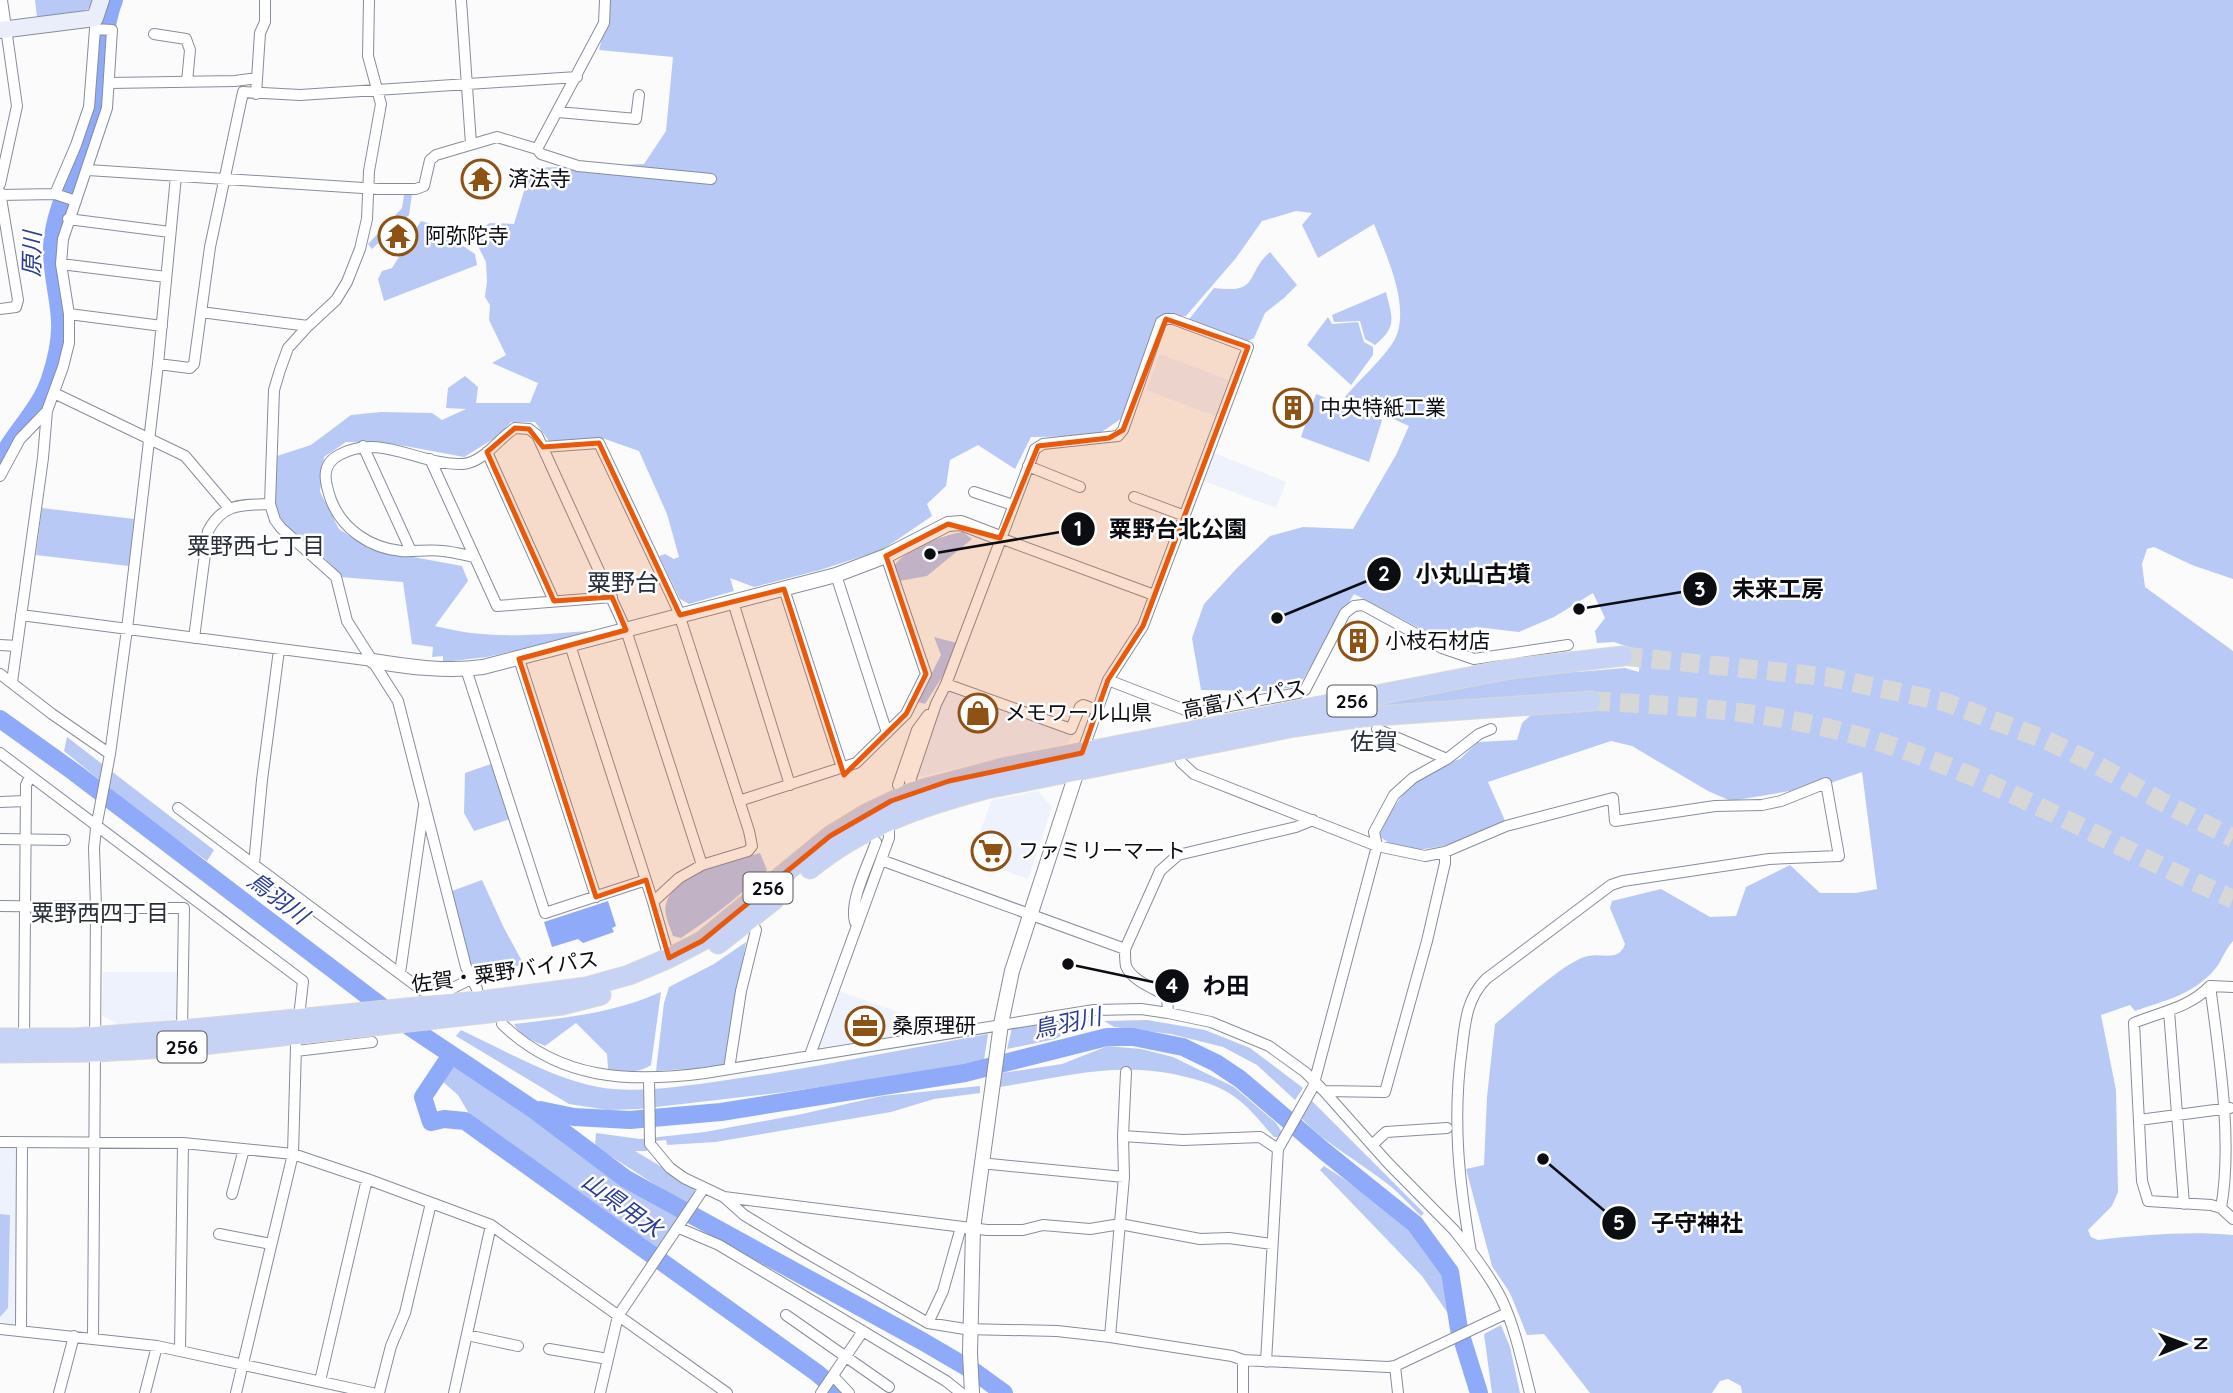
<svg xmlns="http://www.w3.org/2000/svg" width="2233" height="1393" viewBox="0 0 2233 1393" font-family="Quicksand,'Noto Sans JP',sans-serif">
<style>
.built{fill:#eef2fc}
.green{fill:#b9c9f5}
.water{fill:#90aafa}
.lines{fill:none;stroke-linecap:round;stroke-linejoin:round}
.river{stroke:#90aafa;stroke-width:18}
.trunk-tunnel{stroke:#d7d7d8;stroke-width:19;stroke-dasharray:19 10;stroke-linecap:butt}
.minor-casing{stroke:#878d9d;stroke-width:12}
.tertiary-casing{stroke:#878d9d;stroke-width:16}
.secondary-casing{stroke:#878d9d;stroke-width:18}
.trunk-casing{stroke:#d8d8d9;stroke-width:21}
.minor{stroke:#fff;stroke-width:10}
.tertiary{stroke:#fff;stroke-width:14}
.secondary{stroke:#eaeefb;stroke-width:16}
.trunk{stroke:#c6d3f4;stroke-width:19}
.marked{fill:#e8590c;fill-opacity:0.2;stroke:#e8590c;stroke-width:5;stroke-linejoin:round}
.labels{text-anchor:middle;stroke-width:5;stroke-linejoin:round;paint-order:stroke}
.shield{fill:#fff;stroke:#54565a;stroke-width:2}
.shield-label{font-size:19px;font-weight:bold;fill:#0b0d13}
.poi-label{font-size:21px;fill:#0b0d13;stroke:#fff;text-anchor:start}
.street-label{font-size:21px;fill:#0b0d13;stroke:#fff}
.water-label{font-size:23px;font-style:italic;fill:#293c97;stroke:#fff}
.neighbourhood-label{font-size:23px;fill:#292e3b;stroke:#fff}
.quarter-label{font-size:24px;fill:#292e3b;stroke:#fff}
.leader{fill:none;stroke:#0b0d13;stroke-width:2.5}
.callout-dot{fill:#0b0d13;stroke:#fff;stroke-width:2.5}
.mark-label{font-size:21px;text-anchor:middle;font-weight:bold;fill:#fff}
.callout-label{font-size:23px;text-anchor:middle;font-weight:bold;fill:#0b0d13;stroke:#fff;stroke-width:5;stroke-linejoin:round;paint-order:stroke}
</style>
<rect width="100%" height="100%" fill="#fbfbfb"/>
<!-- built -->
<path class="built" d="M1160,354L1231,381L1218,417L1146,390Z
M1212,452L1286,482L1276,508L1201,480Z
M956,689L1073,735L1068,743L919,777L918,771L947,690Z
M1038,791L1052,807L1028,879L970,858L992,800Z
M103,972H177L176,1019L121,1026L102,1015Z
M836,990L910,1016L903,1035L814,1049Z
M0,1147H15L19,1153L18,1318L13,1324L0,1322Z"/>
<!-- green -->
<path class="green" d="M35,0H92L93,1L88,9L82,11L37,17Z
M606,0H2233V579L2192,565L2154,547L2147,549L2142,564L2145,587L2233,651V941C2224,951 2222,961 2215,969C2193,995 2166,1000 2135,1011L2130,1005L2101,1015L2116,1090L2118,1192L2112,1206L2088,1230L2091,1237L2098,1240C2144,1235 2187,1231 2233,1235V1393H1742L1741,1386L1728,1379L1720,1381L1712,1393H1590L1544,1334L1527,1335L1510,1293L1492,1266L1466,1169L1484,1165L1487,1097L1495,1024C1515,1008 1566,960 1588,956C1603,953 1619,962 1625,944L1610,908L1612,901L1661,889L1710,917L1736,916L1746,887L1790,865L1820,893H1856L1877,889L1862,772L1825,785L1731,801L1708,791L1632,746L1611,741L1488,782L1506,823C1470,837 1415,866 1379,836L1389,814L1406,790L1436,767L1460,759L1478,742L1517,740L1522,723L1532,714L1504,701L1347,708L1542,671L1577,672L1625,668L1639,672L1640,651L1614,642L1597,643L1595,631L1605,618L1593,593L1554,617L1519,632L1476,627L1434,636L1354,594L1299,686L1268,691L1201,690L1192,638L1204,604L1237,568L1270,536L1303,527L1353,529L1396,455L1409,426L1345,397C1360,379 1379,363 1392,344C1414,312 1386,255 1374,224L1318,258L1302,225L1312,213L1296,211L1262,221L1236,258L1186,316H1166L1122,418L1096,436L1031,437L1015,469L978,445L950,460L946,486L927,504L932,516L882,550L820,570L754,587L730,578L734,591L689,604L680,599L659,556L665,554L674,559L679,557L667,514L639,451L602,438L549,441L535,422H511L495,438L464,457L389,443L346,442L324,457L320,492L339,529L370,549L462,566L468,581L435,626C489,640 534,635 588,631L589,634L487,657L443,662V656L432,657L433,647L412,644L403,582L340,577C327,550 280,535 275,506C272,491 277,471 277,456L311,445L351,415L381,412L432,413L442,420L466,409L446,408L448,388L465,376L478,387L476,403H530L538,383L492,363L506,355L489,320L490,305L485,297L487,281L486,262L472,234L490,223L514,224L531,168L644,164L666,131L673,57L599,50L608,16Z
M412,194L409,215L372,249L368,244L402,208L404,195Z
M421,221L449,229L448,236L475,254L477,265L384,301L378,279L382,271L392,268Z
M1270,252L1297,285L1284,298L1265,313L1254,338L1246,342L1186,323L1214,288C1261,294 1244,275 1270,252Z
M1386,292C1392,317 1398,326 1375,345L1365,339L1360,321L1334,322L1332,315Z
M1328,317L1332,324L1358,322L1364,342L1373,347V355L1351,385L1307,345Z
M1316,394L1382,420L1369,462L1301,437Z
M42,508L134,519L129,566L36,555Z
M963,532L972,539L927,576L899,581L894,566C907,548 940,536 963,532Z
M934,637L957,643L944,674L925,704L917,702L941,655Z
M67,737L214,850L207,861L139,812L64,751Z
M491,764L510,819L474,831L464,813L465,773Z
M760,853L767,870C740,896 713,917 681,938L673,936C670,927 663,913 666,904C676,871 732,861 760,853Z
M482,880L504,928L523,963L481,985L470,964L452,891Z
M746,942L725,1066L656,1071L664,1003L669,987L714,964Z
M661,992L651,1065C637,1074 624,1072 608,1069L607,1054L576,1023L545,1046C533,1041 520,1036 514,1024C565,1018 614,1013 661,992Z
M1096,1018L1055,1039L1007,1049L1012,1028Z
M1147,1020L1205,1030L1250,1048L1303,1088L1295,1100L1257,1065L1223,1047L1171,1034L1114,1027L1104,1021Z
M461,1030C504,1050 551,1078 598,1087C633,1094 685,1086 720,1081C810,1069 899,1050 988,1034L984,1060L965,1067L785,1092L639,1109L608,1110L569,1104L456,1036Z
M1108,1046L1141,1049L1173,1057L1234,1087L1276,1123L1282,1132L1280,1137H1274C1261,1123 1249,1106 1232,1095C1218,1085 1199,1080 1182,1076C1117,1061 1064,1077 1000,1087L1002,1073L1062,1064Z
M452,1066L508,1096L591,1153L683,1212L657,1248L474,1122L458,1095L442,1081Z
M980,1086V1093L934,1099L891,1112L715,1142L667,1145L666,1140L647,1142V1151H635L697,1188L687,1205L595,1146L596,1133L640,1139L705,1132L802,1114L882,1096Z
M1312,1101L1424,1213L1421,1216C1411,1206 1400,1194 1389,1185C1360,1162 1327,1145 1301,1118Z
M1324,1166C1367,1194 1439,1242 1452,1295C1454,1304 1453,1314 1454,1322L1422,1276L1320,1170Z
M0,1214L10,1215L8,1308L0,1317Z
M1501,1325L1510,1347L1520,1393H1492L1484,1334Z"/>
<!-- water -->
<path class="water" d="M608,901L616,926L612,928L614,932L583,943L578,939L552,947L544,922Z"/>
<g class="lines">
<!-- river -->
<path class="river" d="M0,460C15,432 40,409 50,379C56,361 61,340 60,321C59,296 51,272 52,247C54,197 93,146 100,95C105,62 102,31 114,0
M0,719L74,772L398,1019L533,1109L626,1179L922,1341L975,1372L1004,1393
M451,1055L423,1097L431,1122L444,1119L465,1121L817,1373L840,1393
M540,1110L574,1117L630,1120L721,1112L965,1073L1107,1037H1133L1183,1047L1216,1063L1240,1079L1324,1151L1415,1224L1450,1272L1459,1329L1479,1393"/>
<!-- trunk-tunnel -->
<path class="trunk-tunnel" d="M1623,656L1828,677L1945,702L2046,740L2092,762L2166,804L2233,838
M1591,701C1685,706 1766,710 1859,736C1991,773 2108,845 2233,899"/>
<defs>
<path id="minor" d="M369,0L368,56L381,104L369,171L367,219L360,249L347,282L336,300L308,326L288,348L280,370L274,390L270,504L275,520L281,528L336,577L347,621L398,701L466,967L477,989
M461,0L471,144
M154,34L186,39L190,50L187,82
M109,83L235,81L257,78
M256,94L260,33L265,22V0
M558,112L636,119L639,95
M537,149L604,23L605,0
M88,170L378,189H416L424,186L430,160L436,155L497,137L537,149L541,154L578,166L711,179
M0,184L17,106L2,0
M0,192L18,300L16,307L0,309
M55,194L76,145L89,107L95,29
M0,195L55,194L76,201
M68,219L170,232
M61,264L166,277
M201,312L308,326
M69,314L162,326
M158,364L176,176
M54,393L185,456L229,508
M363,446L411,551
M543,447L599,443L677,608L749,831L752,846L748,851L702,865L679,878L653,902L669,958
M487,452L554,601
M430,459L497,606L612,597
M1028,466L1080,487
M0,476L20,439L47,411
M974,492L1013,505
M1134,497L1185,516
M1000,538L1154,595
M474,557C464,555 454,552 443,551C429,549 415,552 401,551C370,548 342,529 331,500C325,483 320,465 339,455C381,432 420,466 463,464C484,462 498,439 515,428L529,429L537,435L626,630L702,865
M836,575L887,733
M784,589L842,768
M733,602L790,785
M21,615L373,661
M194,638L208,531C223,503 241,505 270,504
M0,645L17,646
M570,645L653,902
M519,659L596,897
M466,669L545,913L646,880
M0,674L52,714L110,754
M1108,680L1193,713L1298,693L1305,690L1345,613L1354,606L1363,605L1442,648L1474,659L1568,645
M12,682L43,458L47,411L63,367L69,343V314L61,264L63,239L107,108L112,30L95,29V18
M946,684L1071,729L1080,707L1083,705L1097,710
M1377,729L1447,759
M1178,752L1181,762L1194,774L1377,846L1425,856L1445,852L1506,826L1613,798L1615,821L1715,806L1762,805L1781,801L1826,783L1839,856L1769,859L1623,881L1611,885L1486,979C1467,998 1465,1022 1462,1048C1452,1120 1459,1182 1471,1252
M0,753L303,981L300,1008
M898,785L917,730L928,715
M912,792L910,781L936,704L946,684L1035,449L1043,444L1118,436L1123,430L1161,322L1166,319H1173L1248,347L1143,626L1108,680L1082,753
M739,801L856,763L906,714L926,674L886,556
M0,802L26,801
M178,808L423,991L451,989L471,979
M0,839L65,840
M881,860L1125,949
M254,864L262,780L279,650
M0,906L184,908L182,1030
M855,922C849,901 869,863 876,842
M400,973L424,806
M2210,986C2189,1008 2160,1012 2134,1023L2142,1181L2148,1201L2211,1205L2221,1208L2233,1219
M2210,986C2219,1054 2233,1141 2221,1208
M2210,986L2233,987
M2169,1011L2184,1204
M1168,1013L1167,996C1155,989 1131,980 1126,966C1125,962 1125,954 1125,949L1160,871L1178,855L1296,827L1313,820
M502,1024C560,1080 629,1083 705,1073L1094,1010L1141,1009L1168,1013L1211,1022L1269,1046L1305,1072L1324,1091L1388,1163L1454,1230C1471,1251 1489,1274 1501,1298C1515,1327 1522,1362 1530,1393
M24,1039L26,785L30,777
M296,1051L372,1042
M810,1055L889,838V820
M729,1069L741,991L756,930L751,920
M649,1078L650,1144L670,1168L684,1178L724,1197L744,1215L800,1249L928,1323L965,1329L1057,1331L1110,1337L1232,1356L1243,1360L1388,1367L1395,1366L1507,1313
M1324,1091L1385,1092L1427,941L1445,863V852
M2139,1120L2230,1108
M1123,1136L1183,1140L1260,1137L1278,1149
M0,1142L183,1143L293,1154L367,1179L491,1225L727,1393
M1372,1145L1386,1132L1447,1128
M980,1163L1124,1177
M232,1194L244,1149
M724,1197L987,1230H1023L1043,1225L1090,1229L1120,1224L1200,1239L1229,1238L1272,1244
M679,1228L719,1245L946,1381L961,1393
M219,1234L271,1244
M786,1315L889,1387
M928,1323L943,1291L961,1227
M0,1329L157,1346L372,1393
M21,1330L22,1143
M467,1335L518,1346
M1110,1337L1124,1177L1123,1136L1126,1072
M93,1338L96,907L94,848L96,828L110,754L127,629L158,364L190,368L194,364L210,247L243,92L300,95L577,77
M549,1349L608,1359
M180,1350L183,1143
M1243,1360V1393
M1266,1362L1278,1149L1313,1087L1377,846L1374,832L1394,795L1413,778L1447,759L1479,734L1491,729
M1395,1366L1398,1393
M833,1376L849,1393
M320,1381L367,1179
M59,1393L74,1336
M145,1393L157,1346
M236,1393L293,1154L296,1046
M379,1393L391,1346L405,1313L431,1203
M454,1393L491,1225
M600,1393L618,1316L704,1188
M821,1393L863,1331"/>
<path id="tertiary" d="M373,661C409,667 447,672 483,667L836,575L886,556L948,524L961,523L1000,538
M972,1393L970,1353L973,1229L1001,1024L1012,971L1079,765"/>
<path id="secondary" d="M0,30L95,18L101,0"/>
<path id="trunk" d="M810,869C862,826 922,806 986,789L1294,727L1362,717L1591,701
M718,944L774,900
M0,1038H75L182,1030L488,1000L586,987L629,975L669,958L702,941L830,836L866,814L912,792L1007,767L1510,669L1623,656
M0,1053L95,1052L184,1047L562,1005L601,995"/>
</defs>
<!-- minor casing -->
<use href="#minor" class="minor-casing"/>
<!-- tertiary casing -->
<use href="#tertiary" class="tertiary-casing"/>
<!-- secondary casing -->
<use href="#secondary" class="secondary-casing"/>
<!-- trunk casing -->
<use href="#trunk" class="trunk-casing"/>
<!-- minor -->
<use href="#minor" class="minor"/>
<!-- tertiary -->
<use href="#tertiary" class="tertiary"/>
<!-- secondary -->
<use href="#secondary" class="secondary"/>
<!-- trunk -->
<use href="#trunk" class="trunk"/>
</g>
<!-- marked area -->
<path class="marked" d="M1166,319L1248,347L1143,626L1108,680L1082,753L949,781L891,801L830,836L702,941L669,958L646,880L596,897L519,659L626,630L612,597L554,601L487,452L515,428L529,429L543,447L599,443L680,615L784,589L844,775L906,714L926,674L886,556L948,524L1000,538L1038,446L1109,438L1123,430Z"/>
<!-- icons -->
<defs>
<symbol id="temple-ring" viewBox="-11 -11 22 22"><circle r="9.5" fill="#fff" stroke="#8f5215" stroke-width="1.5"/><path d="M0-6L5-2H3V0L6.5 2.5H4V6H1.5V3h-3V6H-4V2.5H-6.5L-3 0V-2H-5Z" fill="#8f5215"/></symbol>
<symbol id="building-ring" viewBox="-11 -11 22 22"><circle r="9.5" fill="#fff" stroke="#8f5215" stroke-width="1.5"/><path d="M-4-6H4V6H1V3H-1V6H-4ZM-2.5-4.3h1.7v1.8h-1.7ZM.8-4.3h1.7v1.8H.8ZM-2.5-1h1.7V.8h-1.7ZM.8-1h1.7V.8H.8Z" fill="#8f5215"/></symbol>
<symbol id="shop-ring" viewBox="-11 -11 22 22"><circle r="9.5" fill="#fff" stroke="#8f5215" stroke-width="1.5"/><path d="M-5-2.5h2.3a2.7 3.5 0 0 1 5.4 0H5L5.5 6h-11ZM-1.5-2.5h3a1.5 2.3 0 0 0-3 0Z" fill="#8f5215"/></symbol>
<symbol id="supermarket-ring" viewBox="-11 -11 22 22"><circle r="9.5" fill="#fff" stroke="#8f5215" stroke-width="1.5"/><path d="M-6-5.5h2.5l.6 2H6L4.5 2H-2.5L-4.4-4H-6ZM-1.5 3.2a1.3 1.3 0 1 0 .1 0ZM3 3.2a1.3 1.3 0 1 0 .1 0Z" fill="#8f5215"/></symbol>
<symbol id="office-ring" viewBox="-11 -11 22 22"><circle r="9.5" fill="#fff" stroke="#8f5215" stroke-width="1.5"/><path d="M-6-3h4V-5.5h4V-3h4V5H-6ZM-1-4.5V-3h2v-1.5ZM-6 0V1H6V0Z" fill="#8f5215"/></symbol>
</defs>
<g fill-rule="evenodd">
<use href="#temple-ring" x="459" y="157" width="44" height="44"/>
<use href="#temple-ring" x="376" y="214" width="44" height="44"/>
<use href="#building-ring" x="1271" y="386" width="44" height="44"/>
<use href="#building-ring" x="1336" y="619" width="44" height="44"/>
<use href="#shop-ring" x="956" y="691" width="44" height="44"/>
<use href="#supermarket-ring" x="969" y="829" width="44" height="44"/>
<use href="#office-ring" x="843" y="1004" width="44" height="44"/>
</g>
<g class="labels">
<!-- shield labels -->
<g class="shield">
<rect x="1327.5" y="685.5" width="49" height="31" rx="5"/>
<rect x="743.5" y="872.5" width="49" height="31" rx="5"/>
<rect x="157.5" y="1031.5" width="49" height="31" rx="5"/>
</g>
<g class="shield-label">
<text x="1352" y="708">256</text>
<text x="768" y="895">256</text>
<text x="182" y="1054">256</text>
</g>
<!-- poi labels -->
<g class="poi-label">
<text x="508" y="186">済法寺</text>
<text x="425" y="243">阿弥陀寺</text>
<text x="1320" y="415">中央特紙工業</text>
<text x="1385" y="648">小枝石材店</text>
<text x="1005" y="720">メモワール山県</text>
<text x="1018" y="858">ファミリーマート</text>
<text x="892" y="1033">桑原理研</text>
</g>
<!-- street labels -->
<g class="street-label">
<text transform="translate(1244 699) rotate(-11)" y="7">高富バイパス</text>
<text transform="translate(505 972) rotate(-8)" y="7">佐賀・粟野バイパス</text>
</g>
<!-- water labels -->
<g class="water-label">
<text transform="translate(32 254) rotate(-89)" y="8">原川</text>
<text transform="translate(278 898) rotate(37)" y="8">鳥羽川</text>
<text transform="translate(1067 1023) rotate(-12)" y="8">鳥羽川</text>
<text transform="translate(622 1205) rotate(36)" y="8">山県用水</text>
</g>
<!-- neighbourhood labels -->
<g class="neighbourhood-label">
<text x="256" y="554">粟野西七丁目</text>
<text x="100" y="921">粟野西四丁目</text>
</g>
<!-- quarter labels -->
<g class="quarter-label">
<text x="623" y="591">粟野台</text>
<text x="1374" y="750">佐賀</text>
</g>
</g>
<!-- callouts -->
<path class="leader" d="M930 554L1078 529M1277 618L1384 574M1579 609L1700 589M1068 964L1172 986M1543 1159L1619 1223"/>
<g class="callout-dot">
<circle cx="930" cy="554" r="7"/>
<circle cx="1277" cy="618" r="7"/>
<circle cx="1579" cy="609" r="7"/>
<circle cx="1068" cy="964" r="7"/>
<circle cx="1543" cy="1159" r="7"/>
<circle cx="1078" cy="529" r="18"/>
<circle cx="1384" cy="574" r="18"/>
<circle cx="1700" cy="589" r="18"/>
<circle cx="1172" cy="986" r="18"/>
<circle cx="1619" cy="1223" r="18"/>
</g>
<g class="mark-label">
<text x="1078" y="536">1</text>
<text x="1384" y="581">2</text>
<text x="1700" y="597">3</text>
<text x="1172" y="993">4</text>
<text x="1619" y="1230">5</text>
</g>
<g class="callout-label">
<text x="1178" y="537">粟野台北公園</text>
<text x="1473" y="582">小丸山古墳</text>
<text x="1778" y="597">未来工房</text>
<text x="1226" y="994">わ田</text>
<text x="1697" y="1231">子守神社</text>
</g>
<!-- north arrow -->
<g transform="translate(2184 1344) rotate(89)" stroke="#ffffff" stroke-width="5" paint-order="stroke">
<path d="M0-5L12 26L0 18L-12 26Z" fill="#0b0d13"/>
<text y="-10" font-size="19" font-weight="bold" text-anchor="middle" fill="#0b0d13">N</text>
</g>
</svg>
